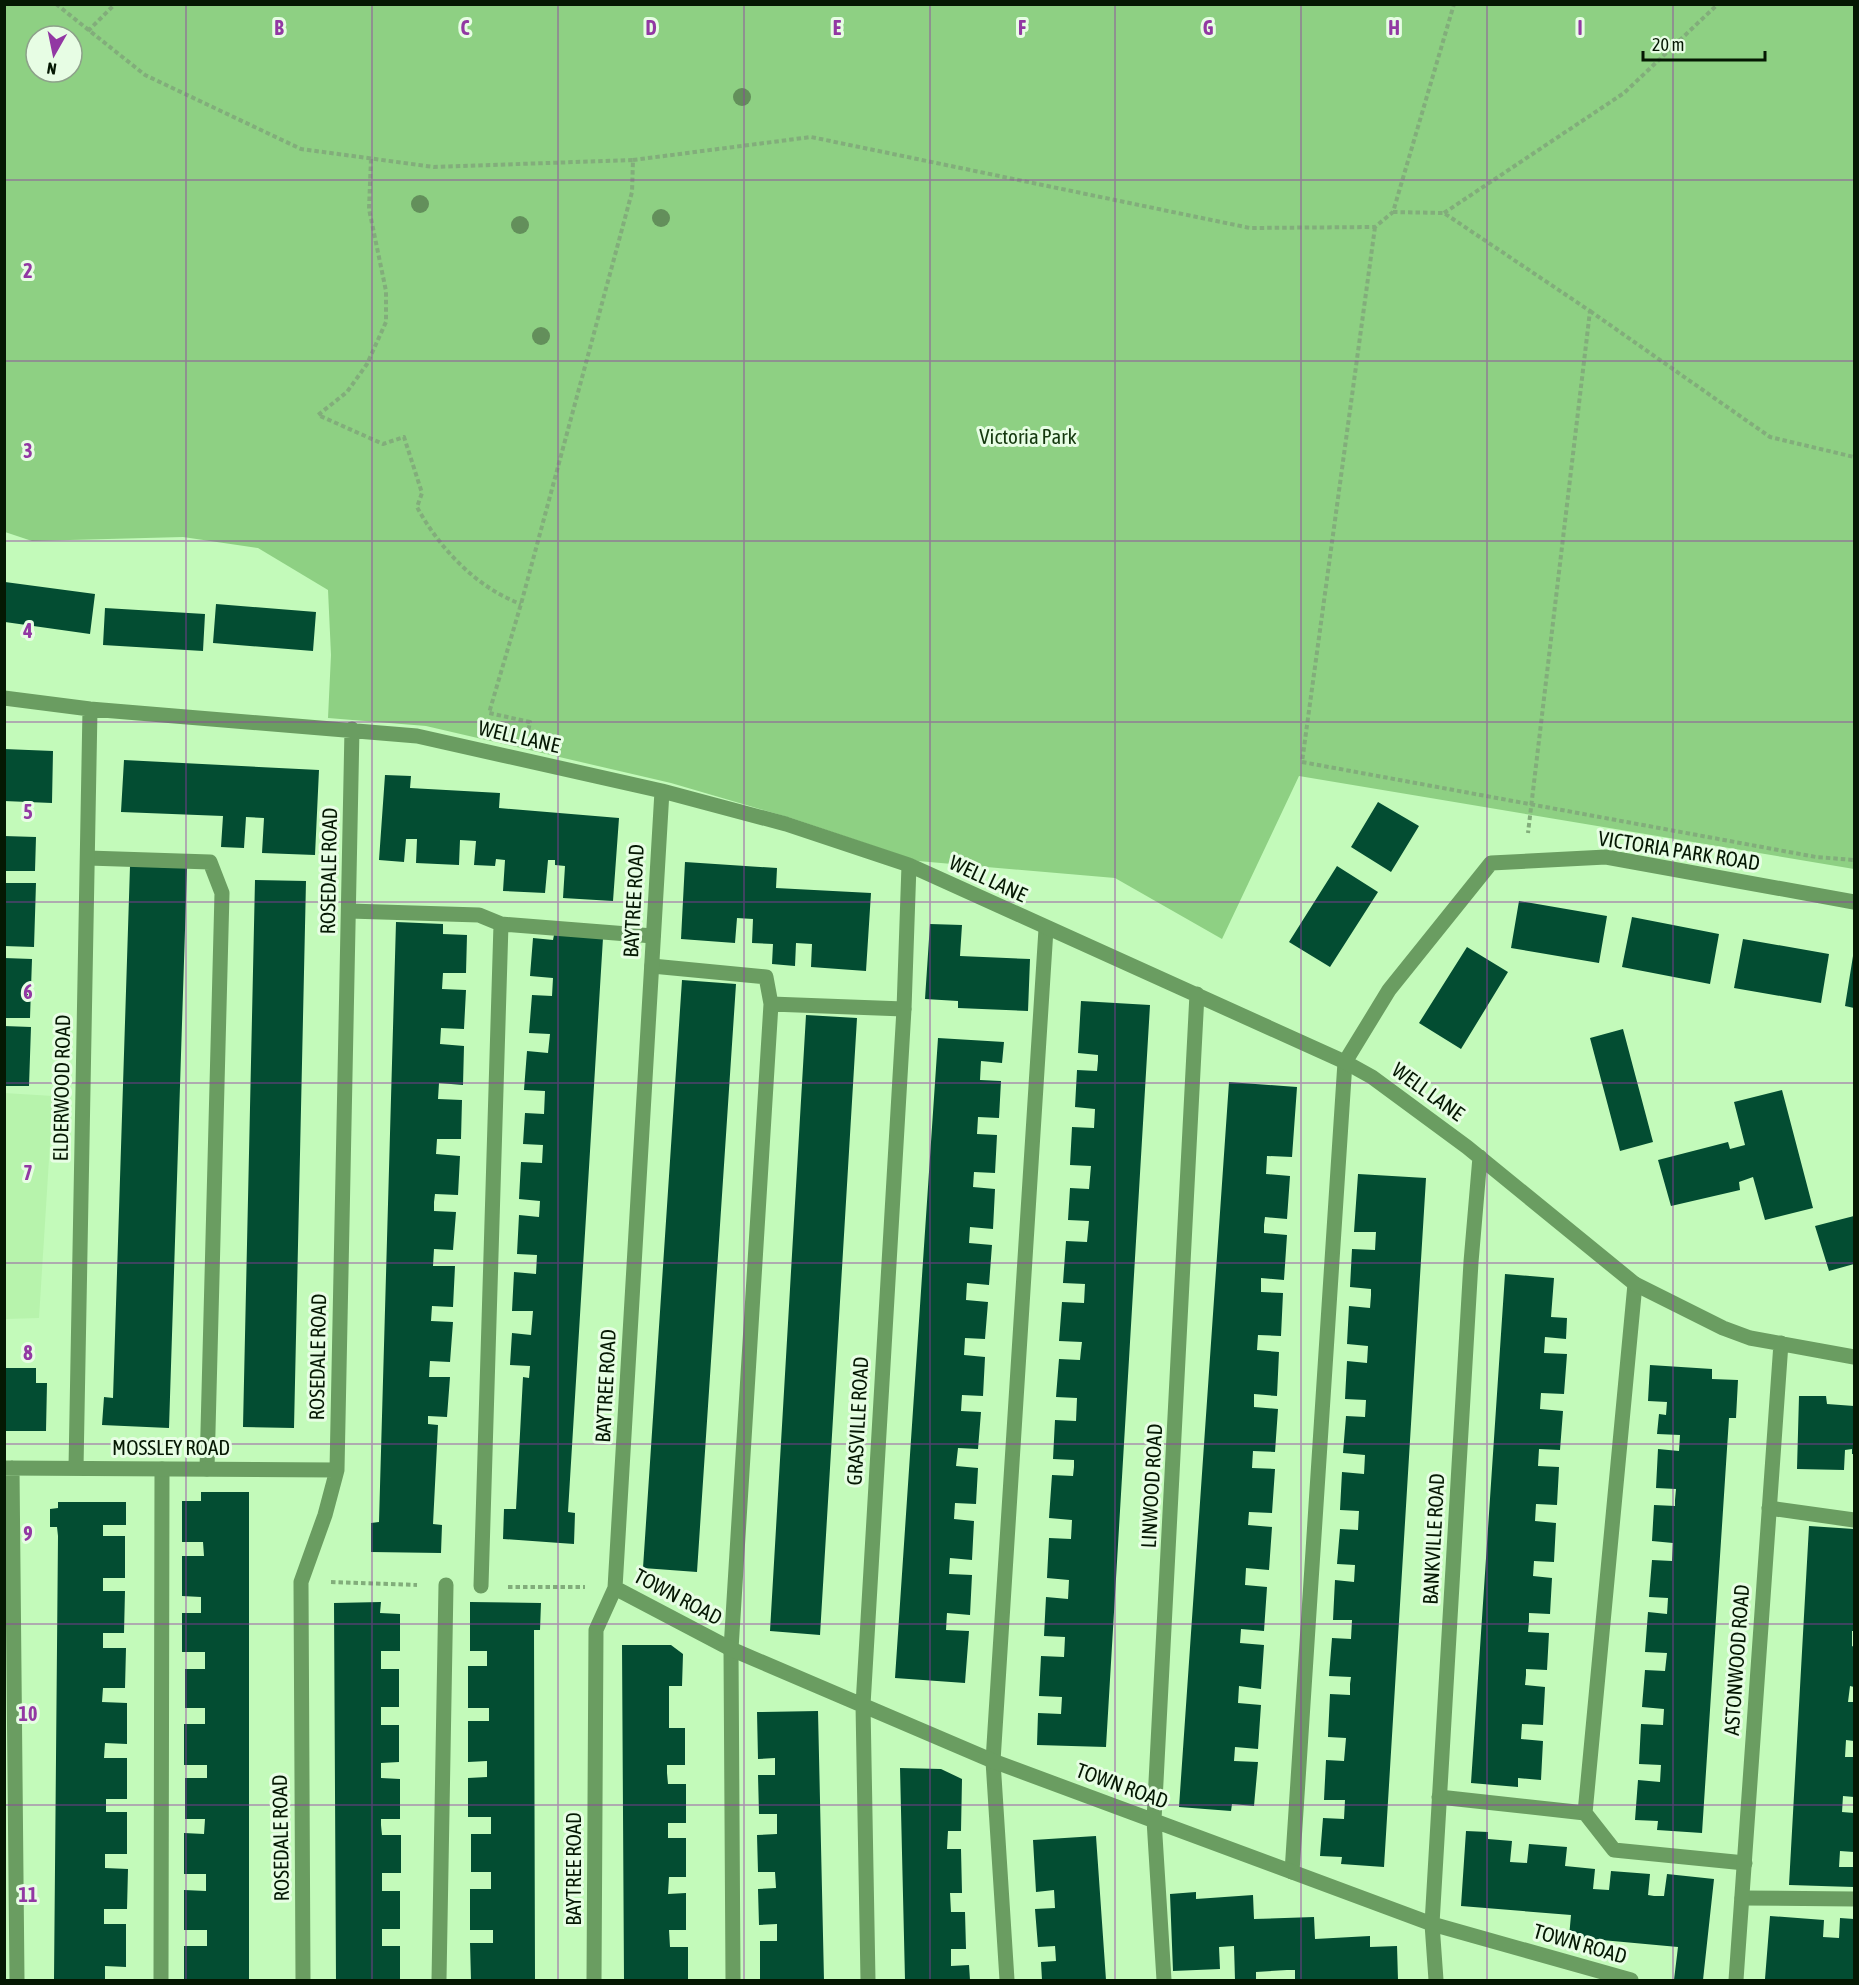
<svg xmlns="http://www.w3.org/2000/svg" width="1859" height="1985" viewBox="0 0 1859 1985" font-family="'Asap Condensed',sans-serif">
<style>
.built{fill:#b7f3ac}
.green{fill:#8ed083;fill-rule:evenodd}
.building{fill:#034d32}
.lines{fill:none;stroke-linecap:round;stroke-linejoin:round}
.path{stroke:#82ad7b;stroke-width:4;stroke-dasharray:4.5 3;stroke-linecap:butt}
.service{stroke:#6a9d61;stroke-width:15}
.minor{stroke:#6a9d61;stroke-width:15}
.tree{fill:#638f5b}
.grid{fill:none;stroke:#9238a3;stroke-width:1.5;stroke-opacity:0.55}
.labels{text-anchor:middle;stroke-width:6;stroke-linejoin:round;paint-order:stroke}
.park-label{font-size:21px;fill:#14380e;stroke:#e7fde4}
.street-label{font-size:21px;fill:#051803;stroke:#e7fde4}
.grid-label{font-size:20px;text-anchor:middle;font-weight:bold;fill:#9238a3;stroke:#e7fde4;stroke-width:6;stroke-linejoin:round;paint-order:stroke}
</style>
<rect width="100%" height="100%" fill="#c3faba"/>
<!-- built -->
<path class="built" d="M4,1093L53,1096L39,1318L5,1319Z"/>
<!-- green -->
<path class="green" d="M5,5H1854V869L1299,776L1222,939L1115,878L918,861L791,818L671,783L426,726L328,718L331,655L328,590L258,548L183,537L32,541L5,532ZM36,36H72V72H36Z"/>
<!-- building -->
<path class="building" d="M5,582L95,594L90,634L5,622Z
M216,604L316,612L313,651L213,643Z
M105,608L205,614L203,651L103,645Z
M4,749L53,751L52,803L4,801Z
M124,760L319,770L315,855L262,853L264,818L246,817L244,848L221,847L223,816L121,812Z
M385,775L411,776L410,788L500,793L499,808L619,818L613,901L563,898L565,866L555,865V860H548L545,893L503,891L505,860L496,859L495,866L474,865L476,841L460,840L459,865L416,863L417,839H406L404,862L379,860Z
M1378,802L1419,826L1391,872L1351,847Z
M4,836L36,837L35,871H4Z
M685,862L777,868L776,888L871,893L866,971L811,967L812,944L796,943L795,966L772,964L773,944L752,943L753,919L737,918L735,943L681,939Z
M130,866L187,868L169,1428L102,1425L104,1397L113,1398Z
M1337,866L1378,892L1330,967L1289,942Z
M255,880L306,881L294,1428L243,1427Z
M4,883H36L34,947L4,946Z
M1519,901L1607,916L1599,963L1511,948Z
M1632,917L1719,934L1710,984L1622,967Z
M396,922L443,924V934L467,935L466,973H443L442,989L466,990L464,1029L441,1028L440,1044L464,1046L463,1085L439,1083L438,1099L462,1100L461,1139H437L436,1154L460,1156L458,1195L435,1194L434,1202V1211L456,1212L453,1250L434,1249L433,1266H455L453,1307L432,1306L431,1321L453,1322L450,1362L430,1361L429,1377H450L447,1417L428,1416V1424L438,1425L433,1524L442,1525L441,1553L371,1552V1523L379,1522Z
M930,924L962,925L960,956L1030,959L1028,1011L958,1008V1001L925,999Z
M554,935L603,938L568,1512L575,1513L574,1544L503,1539L504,1509H516L523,1377L529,1378L530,1366L510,1365L512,1333L531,1335L533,1311H512L514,1272L536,1274L537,1255L517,1254L519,1215L539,1217L540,1201L519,1199L521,1162L542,1163L543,1145L523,1144L525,1113L544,1114L545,1091L524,1090L527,1051L548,1053L550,1034L529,1033L532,995L552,996L553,978L530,976L533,938L553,940Z
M1743,939L1829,954L1821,1003L1734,988Z
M1467,947L1508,972L1461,1049L1419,1023Z
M1853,956H1854V1008L1845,1006Z
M4,958L32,959L30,1018H4Z
M682,980L736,984L697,1572L643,1568Z
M1081,1001L1150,1005L1106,1747L1037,1745L1038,1713L1061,1714L1062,1697L1039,1696L1041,1656L1064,1657L1065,1637L1044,1636L1046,1597L1068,1599L1069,1580L1047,1578L1049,1538L1071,1539L1072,1520L1049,1518L1052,1475L1073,1476L1074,1467V1460L1053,1459L1055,1420L1076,1421L1077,1398L1056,1397L1059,1359L1080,1360L1081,1350L1082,1342L1059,1341L1062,1302L1084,1303L1085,1284L1063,1283L1066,1241L1087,1242L1089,1221L1068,1220L1070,1188L1089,1189L1091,1166L1070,1165L1072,1127L1094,1128L1095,1109L1075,1107L1077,1070L1097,1071L1098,1061V1055L1078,1053Z
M806,1015L857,1018L820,1635L770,1631Z
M4,1026L31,1027L29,1086H4Z
M1623,1029L1653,1142L1620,1151L1590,1038Z
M938,1038L1004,1042L1002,1063L981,1061L980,1080L1001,1081L999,1118L978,1117L977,1134L997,1135L995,1173L974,1172L973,1187L995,1189L993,1229L970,1227L969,1243L992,1245L989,1285L967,1283L966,1300L988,1302L985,1339L965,1338L964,1355L985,1357L983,1396L962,1395L961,1411L981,1412L978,1449L958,1448L956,1466L978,1468L976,1504L955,1503L954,1519L974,1521L972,1560L950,1558L949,1574L972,1575L970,1615L947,1613L946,1630L969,1631L965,1683L895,1678Z
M1229,1082L1297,1087L1292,1157L1267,1156L1266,1174L1290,1176L1287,1219L1265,1217L1264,1225V1233L1287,1235L1284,1280L1261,1278V1292L1283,1293L1281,1336L1258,1335L1257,1350L1279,1352L1277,1396L1254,1394V1407L1278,1409L1275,1452L1253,1451L1252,1468L1275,1469L1272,1513L1249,1512L1248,1525L1272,1527L1269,1570L1246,1568L1245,1585L1267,1587L1264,1631L1241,1629L1240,1643L1264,1645L1261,1689L1239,1686L1238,1703L1261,1705L1258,1749L1235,1747L1234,1761L1258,1762L1254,1806L1232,1804L1231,1811L1179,1807Z
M1782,1090L1813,1208L1765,1220L1753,1177L1739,1182L1740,1190L1671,1206L1658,1160L1728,1142L1730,1149L1745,1145L1734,1102Z
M1358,1174L1426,1178L1384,1867L1341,1864L1342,1857L1320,1856L1323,1818L1344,1819L1345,1800H1324L1326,1760L1344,1761L1346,1738L1328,1737L1330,1694L1350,1695V1684L1351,1677L1329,1676L1332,1638L1351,1639L1352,1620H1333L1335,1580L1354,1582L1355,1565L1337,1564L1340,1529L1358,1530L1359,1511L1340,1510L1342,1472L1364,1474L1365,1455L1343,1453L1346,1416L1365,1417L1366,1400L1345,1399L1347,1361L1367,1363L1368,1346L1347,1344L1349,1306L1370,1308L1371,1295V1289L1350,1287L1352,1249L1375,1250L1376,1232H1354Z
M1854,1216V1264L1829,1271L1815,1226Z
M1505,1274L1554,1278L1551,1317L1567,1318L1566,1339L1545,1337L1544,1353L1567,1354L1564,1394L1541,1393L1540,1409L1563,1411L1560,1450L1539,1449L1538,1466L1559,1467L1557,1505L1536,1504L1535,1521L1556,1523L1554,1562L1534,1561L1533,1576L1552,1578L1550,1614L1529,1613V1621L1528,1632L1549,1633L1547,1670L1526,1669V1675L1525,1685L1545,1687L1543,1725L1522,1724L1521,1739L1543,1741L1541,1780L1518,1778V1787L1471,1783Z
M1650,1365L1712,1369V1379L1738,1380L1736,1418H1729L1702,1833L1657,1830L1658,1821L1635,1820L1638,1780L1660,1782L1661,1765L1639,1764L1641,1724L1663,1725L1664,1709L1642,1707L1645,1670L1665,1671L1667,1653L1645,1652L1648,1612L1667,1614L1668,1598L1649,1597L1652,1560L1672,1561L1673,1543L1652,1541L1654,1505L1675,1506V1500L1676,1489L1656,1488L1658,1449L1679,1451L1680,1435L1657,1434L1659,1414L1666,1415L1667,1402L1648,1401Z
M4,1368H36V1383H47L46,1431H4Z
M1799,1396H1826L1827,1404L1854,1406V1454H1852V1449L1845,1450L1844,1470L1797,1469Z
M201,1492H249V1980H184V1946H207V1930H184V1890L206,1891V1874H184V1833L204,1834L205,1819H185V1778H207V1765H184V1724H205V1708H185V1669H205V1652H182V1613H201V1597L182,1596V1556H204L203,1542H182V1501H201Z
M58,1502H126V1525H103V1536H125V1578H103V1591H125L124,1633H103V1648H126L125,1688H103L102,1702L127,1703V1744L105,1743L104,1758H127V1799H106V1812H127V1854H105V1868L128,1869L127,1909H104V1924H126V1967L105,1966V1980H54L58,1536L57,1527H50V1509L58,1508Z
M1809,1526L1854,1529V1631H1852V1646L1854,1647V1687L1850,1686L1848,1702H1854V1741L1846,1740L1845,1757H1854V1797L1843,1796L1842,1812L1854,1813V1852L1840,1851L1839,1867H1854V1887L1789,1885Z
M381,1602L380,1613L400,1614V1651H381V1669H399V1707H381V1725H399V1762L381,1763V1778L400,1779V1819H381V1825L382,1835H401V1873H382V1891H400V1929H382V1946H400V1980H336L334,1603Z
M470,1602L541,1603L540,1630H534L535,1980H471L470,1943H493V1930H470V1889H491V1872H471V1834H491V1817H468V1778L487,1777V1761L468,1762V1721H489V1708H468V1666H487V1651H470Z
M622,1645H671L683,1654L682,1686H669V1728H685V1765H667V1773L668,1784H686V1823H668V1838H686V1877H669L668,1894L686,1893V1930H669L670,1947H688V1980H624Z
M818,1711L824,1980H760V1941H777V1924L759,1925L758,1889L776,1888L775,1872H758L757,1835L777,1834V1814H759L758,1775H775V1758L758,1759L757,1712Z
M900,1768L941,1769L962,1779L961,1831H948L947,1849H961L962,1893H950L951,1912H965L966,1949H951V1966L969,1965L970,1980H905Z
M1466,1831L1488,1832V1839L1512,1841L1510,1862L1527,1863L1529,1844L1567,1847L1565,1866L1595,1869L1593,1889L1609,1890L1611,1871L1650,1874L1648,1895L1654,1896H1664L1667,1874L1714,1879L1703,1980H1674L1678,1947L1569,1937L1571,1915L1461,1906Z
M1096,1836L1106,1980H1042L1041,1962L1056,1961L1055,1946L1038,1947L1035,1909L1055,1908L1054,1890L1036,1892L1033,1840Z
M1196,1892V1899L1253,1895L1254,1919L1314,1917L1315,1939L1370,1936V1947L1397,1946L1398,1980H1295V1970H1287L1256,1972V1980H1235L1234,1946L1219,1947L1220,1969L1173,1971L1170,1894Z
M1770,1916L1824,1920L1823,1937L1839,1938L1840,1918L1854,1919V1980L1765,1979Z"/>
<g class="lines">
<!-- path -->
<path class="path" d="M56,4L145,75L301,149L434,167L633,160L632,192L521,604L489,713L530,722L528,732
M88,31L115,4
M371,159L369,209L386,291V322L367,364L347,392L318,415L383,444L404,437L422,493L417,507C439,548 477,588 521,604
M633,160L811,137L1250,228L1375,227L1393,212L1454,4
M1393,212L1444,213L1590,311L1528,833
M1444,213L1624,93L1718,4
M1375,227L1302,762L1816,857L1854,860
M1590,311L1770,437L1854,457
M331,1582L417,1585
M508,1587H585"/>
<!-- service -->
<path class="service" d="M88,858L210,862L222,893L207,1469
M349,911L479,915L501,924L481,1586
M501,924L653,936
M652,966L766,977L771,1004L731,1649L733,1980
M771,1004L904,1009
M1769,1508L1854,1520
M1439,1797L1585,1813L1635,1284
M1585,1813L1614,1850L1745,1863
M1292,1872L1345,1062
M1742,1898L1854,1899
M161,1980L162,1469
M439,1980L446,1585
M1007,1980L993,1761L1046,929"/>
<!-- minor -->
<path class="minor" d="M4,698L90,709L417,736L662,791L786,824L909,865L1345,1062L1372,1077L1467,1147L1635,1284L1723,1328L1750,1338L1854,1357
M1345,1062L1389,990L1491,863L1606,857L1854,902
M4,1468L337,1470
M12,1468L17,1980
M76,1468L90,709
M615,1588L731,1649L993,1761L1432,1924L1631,1980
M303,1980L301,1582L325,1515L337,1470L352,729
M594,1980L596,1630L615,1588L662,791
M868,1980L863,1705L904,1009L909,865
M1164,1980L1154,1820L1197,994
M1436,1980L1432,1924L1471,1262L1480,1157
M1736,1980L1781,1343"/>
</g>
<!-- trees -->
<g class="tree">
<circle cx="742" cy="97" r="9"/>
<circle cx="420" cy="204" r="9"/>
<circle cx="661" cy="218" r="9"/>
<circle cx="520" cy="225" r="9"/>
<circle cx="541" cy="336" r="9"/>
</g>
<!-- grid -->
<path class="grid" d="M186,4V1980M372,4V1980M558,4V1980M744,4V1980M930,4V1980M1115,4V1980M1301,4V1980M1487,4V1980M1673,4V1980M4,180H1854M4,361H1854M4,541H1854M4,722H1854M4,902H1854M4,1083H1854M4,1263H1854M4,1444H1854M4,1624H1854M4,1805H1854"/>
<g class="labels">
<!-- park labels -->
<g class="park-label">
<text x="1028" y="444">Victoria Park</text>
</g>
<!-- street labels -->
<g class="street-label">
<text transform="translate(519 737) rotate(13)" y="7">WELL LANE</text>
<text transform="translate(1679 851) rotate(9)" y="7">VICTORIA PARK ROAD</text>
<text transform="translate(329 871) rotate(-89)" y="7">ROSEDALE ROAD</text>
<text transform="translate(988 879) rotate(25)" y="7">WELL LANE</text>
<text transform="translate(634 901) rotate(-87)" y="7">BAYTREE ROAD</text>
<text transform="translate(62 1088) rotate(-89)" y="7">ELDERWOOD ROAD</text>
<text transform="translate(1428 1092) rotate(36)" y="7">WELL LANE</text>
<text transform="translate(318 1357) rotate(-89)" y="7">ROSEDALE ROAD</text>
<text transform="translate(606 1386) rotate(-87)" y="7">BAYTREE ROAD</text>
<text transform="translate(858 1421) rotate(-87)" y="7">GRASVILLE ROAD</text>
<text x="171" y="1455">MOSSLEY ROAD</text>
<text transform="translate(1152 1486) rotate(-87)" y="7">LINWOOD ROAD</text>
<text transform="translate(1434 1539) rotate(-87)" y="7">BANKVILLE ROAD</text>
<text transform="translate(678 1597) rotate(28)" y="7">TOWN ROAD</text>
<text transform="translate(1737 1660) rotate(-86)" y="7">ASTONWOOD ROAD</text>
<text transform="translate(1122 1786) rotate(20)" y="7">TOWN ROAD</text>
<text transform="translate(281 1838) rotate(-91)" y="7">ROSEDALE ROAD</text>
<text transform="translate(574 1869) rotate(-90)" y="7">BAYTREE ROAD</text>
<text transform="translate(1580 1944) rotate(16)" y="7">TOWN ROAD</text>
</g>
</g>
<g class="grid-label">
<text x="279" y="35">B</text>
<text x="465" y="35">C</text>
<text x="651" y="35">D</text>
<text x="837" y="35">E</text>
<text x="1022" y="35">F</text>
<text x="1208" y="35">G</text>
<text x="1394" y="35">H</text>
<text x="1580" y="35">I</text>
<text x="28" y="278">2</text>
<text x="28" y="458">3</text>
<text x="28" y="638">4</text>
<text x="28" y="819">5</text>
<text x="28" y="999">6</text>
<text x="28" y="1180">7</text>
<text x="28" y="1360">8</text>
<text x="28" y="1541">9</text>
<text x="28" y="1721">10</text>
<text x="28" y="1902">11</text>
</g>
<!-- border -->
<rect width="1859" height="1985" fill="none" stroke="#051803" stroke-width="12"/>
<!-- north arrow -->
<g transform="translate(54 54) rotate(189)"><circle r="28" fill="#e7fde4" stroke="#8da18a" stroke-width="1.5"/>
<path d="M0-4.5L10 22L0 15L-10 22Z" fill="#9238a3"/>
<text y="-9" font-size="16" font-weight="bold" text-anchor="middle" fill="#051803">N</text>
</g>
<!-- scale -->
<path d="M1643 51v9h122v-9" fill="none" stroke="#051803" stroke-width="3"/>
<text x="1652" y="51" font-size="18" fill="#051803" stroke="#e7fde4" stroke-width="4.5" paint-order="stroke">20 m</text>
</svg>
